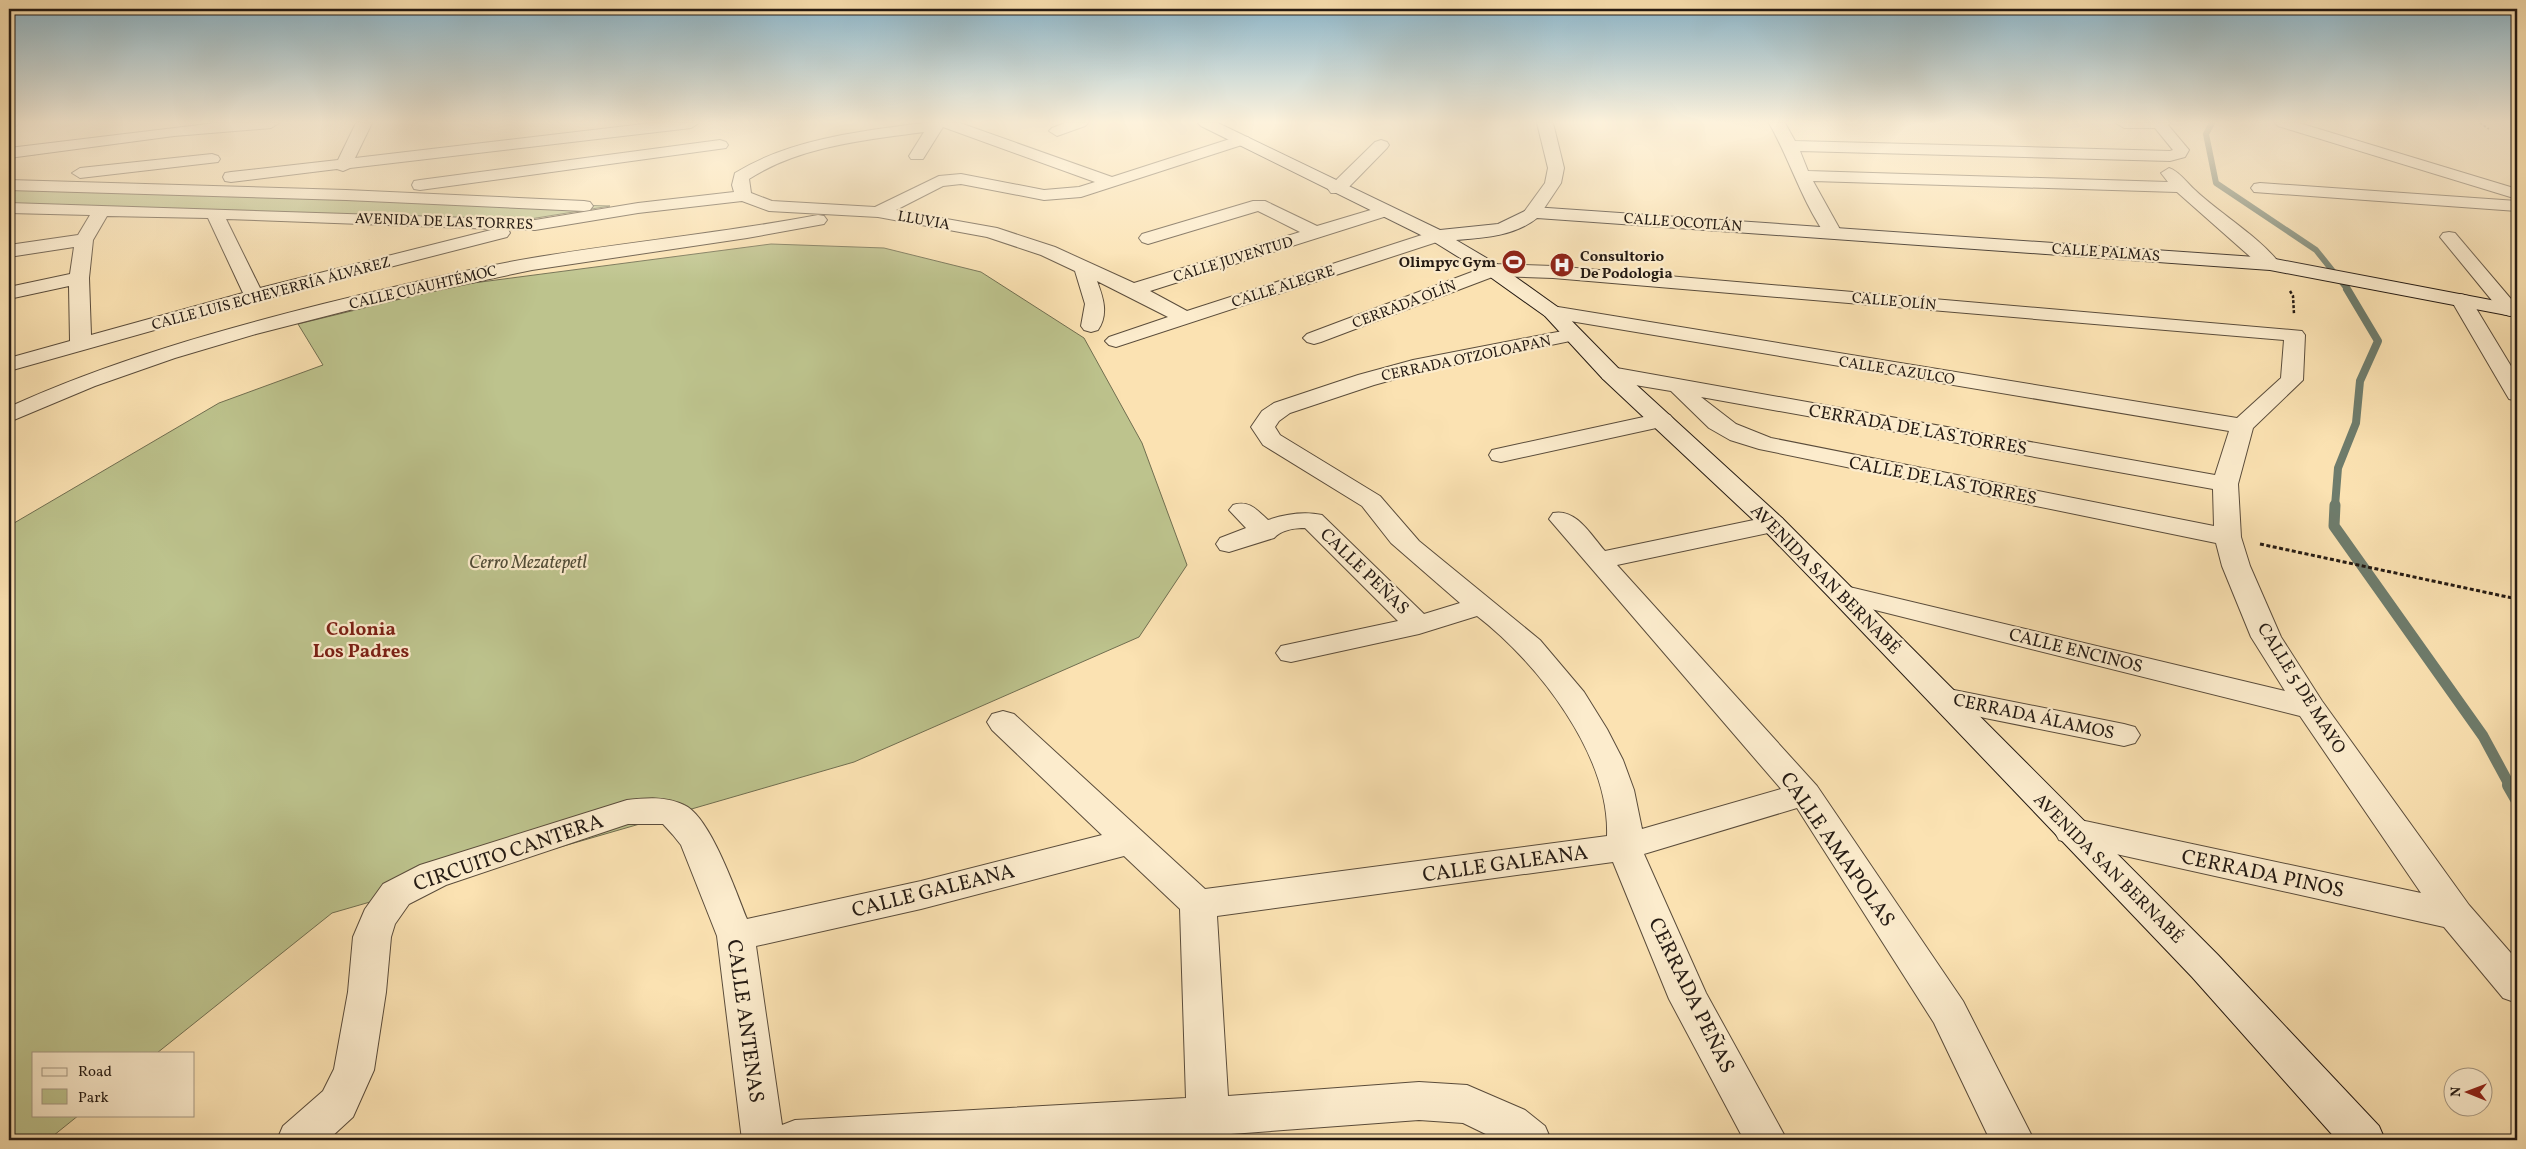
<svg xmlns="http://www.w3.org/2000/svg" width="2526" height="1149" viewBox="0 0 2526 1149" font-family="Vollkorn,serif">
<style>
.green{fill:#bdc38d;stroke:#706e50}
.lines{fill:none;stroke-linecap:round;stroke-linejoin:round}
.stream-far3{stroke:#6e7c6c;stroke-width:6}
.stream-far2{stroke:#6e7c6c;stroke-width:8}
.stream-far1{stroke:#6e7c6c;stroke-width:11}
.stream{stroke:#6e7c6c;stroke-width:14}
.street-casing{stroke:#5a4c3b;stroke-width:2}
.secondary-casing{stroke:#241a13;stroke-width:2}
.path-far2{stroke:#241a13;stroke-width:2;stroke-dasharray:2.5 2;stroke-linecap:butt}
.path-far1{stroke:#241a13;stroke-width:2.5;stroke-dasharray:3 2;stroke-linecap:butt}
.path{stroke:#241a13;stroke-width:3;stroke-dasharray:4 2.5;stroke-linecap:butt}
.street{fill:#fceccd;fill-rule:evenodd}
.secondary{fill:#fceccd;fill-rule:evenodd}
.labels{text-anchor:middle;stroke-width:4.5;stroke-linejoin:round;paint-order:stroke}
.far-street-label{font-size:15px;fill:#241a13;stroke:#fceccd}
.far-poi-label{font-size:15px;font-weight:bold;fill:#241a13;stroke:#fceccd;text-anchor:start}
.street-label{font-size:18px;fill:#241a13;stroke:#fceccd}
.park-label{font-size:18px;font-style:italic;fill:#524d38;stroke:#fceccd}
.neighbourhood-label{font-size:19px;font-weight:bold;fill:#7a1f14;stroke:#fceccd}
.near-street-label{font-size:21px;fill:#241a13;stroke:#fceccd}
</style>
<rect width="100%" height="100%" fill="#fbe2b2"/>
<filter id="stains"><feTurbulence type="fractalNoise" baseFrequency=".004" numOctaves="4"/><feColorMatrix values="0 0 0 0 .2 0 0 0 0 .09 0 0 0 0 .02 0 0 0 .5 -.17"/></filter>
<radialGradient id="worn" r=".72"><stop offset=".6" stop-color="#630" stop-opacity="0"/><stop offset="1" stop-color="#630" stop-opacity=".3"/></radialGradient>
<!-- green -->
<path class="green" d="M9,188L610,206L524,220L9,204Z
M771,244L884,248L981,272L1084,338L1142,443L1187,565L1139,637L854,762L332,913L157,1053H34V1115H79L48,1140H9V526L219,403L323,365L298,324L458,285Z"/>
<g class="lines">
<!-- stream-far3 -->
<path class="stream-far3" d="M2212,123L2206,134L2216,183L2316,250L2348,290"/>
<!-- stream-far2 -->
<path class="stream-far2" d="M2335,506L2338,468L2356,423L2360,381L2378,341L2347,289"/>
<!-- stream-far1 -->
<path class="stream-far1" d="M2335,505L2334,526L2483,736L2510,786"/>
<!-- stream -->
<path class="stream" d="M2509,785L2517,799"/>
<defs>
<path id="street" d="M9,123H19L16,126L9,128Z
M216,123H279L271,128L174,136L9,158V148Z
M356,123H372L355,158L652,123H699L691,128L350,168L343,171L337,169L231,182L225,181L223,177L225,173L231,172L338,160Z
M924,123H960L1112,177L1236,137H1248L1250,140L1248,143L1081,197L1044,200L961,184L943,186L896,210L997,228L1055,247L1134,283L1300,232L1258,211L1148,244L1142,242L1139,238L1142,234L1253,201H1265L1317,226L1384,206L1390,207L1393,211L1390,215L1150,291L1187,311L1431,232H1443L1446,236L1443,240L1116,347L1109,345L1105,341L1109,337L1168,317L1097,281C1103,297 1109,314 1098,330L1091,332L1084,330L1081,326L1085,304L1075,271L1041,255L987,237L878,217L769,211L742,201L638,213L535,230L508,229L510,233L507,237L261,300L9,371V358L70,341L69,286L9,299V287L70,274L74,247L9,257V245L78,235L90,215L9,213V203L535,220L638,203L734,192L732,185L735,173C790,139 861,131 924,123ZM943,127L1095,182L1079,187L1044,190L961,174L939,176L875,207L772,201L751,193L749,179C800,146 866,140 924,132L909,156L911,159H923ZM107,216L208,218L243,293L91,335L89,278L93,240ZM226,219L495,229L260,288Z
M1065,123H1088L1085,126L1057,136L1049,131L1052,128Z
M1537,123H1553L1564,168L1561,183L1539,216H1527L1524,212L1545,183L1548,168Z
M1769,123H1785L1795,141L2170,151L2173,150L2155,128H2124L2116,123H2170L2168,125L2189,150L2185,157L2170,161L1800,151L1808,171L2168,182L2161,173L2169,168C2179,171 2187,183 2195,190C2219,213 2261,238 2280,264L2277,268H2263L2177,192L1813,181L1842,233L1839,237H1827C1802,202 1790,160 1769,123Z
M2275,123H2299L2517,189V199L2278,126Z
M720,140L726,142L728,145L726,148L420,190L414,189L412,185L414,181L420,180Z
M1381,140L1387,142L1389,145L1387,148L1343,193H1331L1328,189L1331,185L1375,142Z
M212,154L218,156L220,159L218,162L80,178L72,173L80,168Z
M9,180L346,190L584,201L590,202L593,206L590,210L584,211L346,200L9,190Z
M2260,183L2517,201V211L2254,192L2251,188L2254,184Z
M818,215L824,216L827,220L824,224L747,238L532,270L381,302L256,334L175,358L95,386L9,422V407C110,361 216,331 323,304C392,287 462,270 532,258C627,242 723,233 818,215Z
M2449,232L2455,233L2517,306V314L2510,316L2503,314L2440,237L2443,233Z
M1493,264L1553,266L2302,331L2305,335L2303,380L2253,428L2238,484L2241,537L2250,566L2281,637L2322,701L2469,905L2517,960V1003L2503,998L2444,927L2071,844L2059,840L2054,831L2059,822L2071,818L2421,893L2300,716L1831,599L1827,593L1831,587L1841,585L2285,691L2251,637L2222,566L2216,543L1759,449L1730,440L1709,428L1671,391L1611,381L1603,379L1600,374L1603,369L1611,367L2215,475L2229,431L1552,318L1545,316L1542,312L1545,308L1552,306L2237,418L2281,378L2284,340L1553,278L1495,276L1321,342L1314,344L1307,342L1303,338L1307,334ZM1701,397L2213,489L2214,526L1771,438L1736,424Z
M2461,294L2468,296L2471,300L2517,376V401L2509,399L2506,394L2451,300L2454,296Z
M1573,329L1580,331L1583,335L1580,339L1424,371L1374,385L1290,413L1279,421L1275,427L1280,435L1380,496L1419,541L1540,640L1584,692L1607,729L1623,760L1634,790L1642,829L1781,789L1549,519L1553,513C1576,508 1591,535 1605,551L1773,516L1782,518L1786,524L1782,530L1617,565L1817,786L1963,1001L2034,1140H1990L1934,1023L1797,808L1644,854L1706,993L1787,1140H1744L1669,999L1613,862L1217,916L1228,1096L1419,1082L1467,1085L1525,1110L1545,1126L1551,1140H1498L1463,1123L1419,1120L1231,1134V1140H1189L1188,1136L1122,1140H742L717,936L681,845L673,835L663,824H628L446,885L409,904L395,924L391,937L386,992L374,1070L353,1117L328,1140H277L283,1126L323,1091L334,1069L348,992L353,937L365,909L383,884L420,865L627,800C646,798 666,796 684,805C710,816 736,892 747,919L921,881L1102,835L992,730L987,722L992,714L1003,711L1014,714L1205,889L1607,836C1610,755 1538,663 1477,616L1419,634L1291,662L1281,660L1276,653L1281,646L1398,621L1305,528C1295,528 1281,530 1274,538L1229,552L1220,550L1216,544L1220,538L1246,528L1229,510L1233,505C1249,500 1256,509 1268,520C1286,514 1303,511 1322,515L1424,614L1460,603L1391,543L1362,506L1263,445L1251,427L1262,411L1274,403L1358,375L1413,360ZM1124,856L1180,909L1186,1098L795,1120L782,1125L756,946L921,909Z
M1662,413L1670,415L1674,420L1670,425L1501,462L1492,460L1489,455L1492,450L1501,448Z
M1944,688L2124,724L2135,727L2140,735L2135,743L2124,746L1985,718L1933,705L1929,698L1933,691Z"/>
<path id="secondary" d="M1198,123H1218L1440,230L1498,224L1533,207L2270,258L2517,305V317L2270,270L1537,218C1515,236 1484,238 1456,240L1500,266L1559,308L1619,369L1782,518L2218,955L2379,1126L2385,1140H2337L2192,977L1831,599L1764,530L1603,379L1545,316L1486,274L1431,240L1201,126Z"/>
</defs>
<!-- street casing -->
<use href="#street" class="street-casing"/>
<!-- secondary casing -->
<use href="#secondary" class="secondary-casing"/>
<!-- path-far2 -->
<path class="path-far2" d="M2480,123L2489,129"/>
<!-- path-far1 -->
<path class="path-far1" d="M2290,291L2293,296L2294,314"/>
<!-- path -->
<path class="path" d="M2260,544L2517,599"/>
<!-- street -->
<use href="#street" class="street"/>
<!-- secondary -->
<use href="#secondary" class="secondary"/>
</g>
<!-- sky -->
<linearGradient id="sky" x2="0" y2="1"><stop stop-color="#8bb8ce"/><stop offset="0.43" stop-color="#fdf2dc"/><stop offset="1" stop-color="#fdf2dc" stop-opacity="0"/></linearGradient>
<rect width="2526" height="284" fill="url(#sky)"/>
<!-- icons -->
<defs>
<symbol id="stadium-disc" viewBox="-11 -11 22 22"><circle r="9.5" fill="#8f2418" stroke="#fceccd"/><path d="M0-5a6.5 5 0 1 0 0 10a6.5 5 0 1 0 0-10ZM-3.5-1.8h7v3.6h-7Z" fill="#fff"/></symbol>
<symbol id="hospital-disc" viewBox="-11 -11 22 22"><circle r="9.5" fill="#8f2418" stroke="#fceccd"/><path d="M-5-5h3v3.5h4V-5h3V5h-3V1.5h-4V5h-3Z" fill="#fff"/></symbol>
</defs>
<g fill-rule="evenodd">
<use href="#stadium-disc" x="1500" y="248" width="28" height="28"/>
<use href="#hospital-disc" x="1548" y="251" width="28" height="28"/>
</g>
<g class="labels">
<!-- far-street labels -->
<g class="far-street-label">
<text transform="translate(924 220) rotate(10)" y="5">LLUVIA</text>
<text transform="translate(444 221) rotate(2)" y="5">AVENIDA DE LAS TORRES</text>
<text transform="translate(1683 222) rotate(4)" y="5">CALLE OCOTLÁN</text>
<text transform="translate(2106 252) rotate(4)" y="5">CALLE PALMAS</text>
<text transform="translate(1233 259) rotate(-17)" y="5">CALLE JUVENTUD</text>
<text transform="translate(1283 286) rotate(-18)" y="5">CALLE ALEGRE</text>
<text transform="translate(423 287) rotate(-13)" y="5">CALLE CUAUHTÉMOC</text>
<text transform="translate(271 293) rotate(-15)" y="5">CALLE LUIS ECHEVERRÍA ÁLVAREZ</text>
<text transform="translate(1894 301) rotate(5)" y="5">CALLE OLÍN</text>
<text transform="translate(1404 304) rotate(-21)" y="5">CERRADA OLÍN</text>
<text transform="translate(1466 358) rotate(-12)" y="5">CERRADA OTZOLOAPAN</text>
<text transform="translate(1897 370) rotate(9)" y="5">CALLE CAZULCO</text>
</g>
<!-- far-poi labels -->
<g class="far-poi-label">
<text x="1580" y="261">Consultorio<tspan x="1580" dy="17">De Podologia</tspan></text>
<text x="1496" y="267" text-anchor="end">Olimpyc Gym</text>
</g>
<!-- street labels -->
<g class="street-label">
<text transform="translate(1918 429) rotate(10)" y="6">CERRADA DE LAS TORRES</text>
<text transform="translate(1943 480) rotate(11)" y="6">CALLE DE LAS TORRES</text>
<text transform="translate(1365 571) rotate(44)" y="6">CALLE PEÑAS</text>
<text transform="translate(1826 579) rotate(45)" y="6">AVENIDA SAN BERNABÉ</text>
<text transform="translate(2076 650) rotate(14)" y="6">CALLE ENCINOS</text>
<text transform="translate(2302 688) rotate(58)" y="6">CALLE 5 DE MAYO</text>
<text transform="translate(2034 716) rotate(12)" y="6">CERRADA ÁLAMOS</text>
<text transform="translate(2109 868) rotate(45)" y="6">AVENIDA SAN BERNABÉ</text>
</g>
<!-- park labels -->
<g class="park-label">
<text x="528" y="568">Cerro Mezatepetl</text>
</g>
<!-- neighbourhood labels -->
<g class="neighbourhood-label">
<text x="361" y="635">Colonia<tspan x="361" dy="22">Los Padres</tspan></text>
</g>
<!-- near-street labels -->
<g class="near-street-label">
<text transform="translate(1838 849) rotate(55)" y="7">CALLE AMAPOLAS</text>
<text transform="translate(508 852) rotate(-19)" y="7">CIRCUITO CANTERA</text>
<text transform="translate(1505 863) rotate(-8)" y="7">CALLE GALEANA</text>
<text transform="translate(2263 873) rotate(12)" y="7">CERRADA PINOS</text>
<text transform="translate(933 890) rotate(-14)" y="7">CALLE GALEANA</text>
<text transform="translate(1692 995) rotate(64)" y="7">CERRADA PEÑAS</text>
<text transform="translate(746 1021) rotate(82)" y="7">CALLE ANTENAS</text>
</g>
</g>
<!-- margin -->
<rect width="2526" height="1149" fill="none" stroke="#fbe2b2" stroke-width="30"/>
<rect x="10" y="10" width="2506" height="1129" fill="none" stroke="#241a13" stroke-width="2.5"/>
<rect x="15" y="15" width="2496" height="1119" fill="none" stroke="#241a13"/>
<!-- legend -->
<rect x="32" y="1052" width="162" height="65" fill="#fceccd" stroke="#a69883"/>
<rect x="42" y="1068" width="25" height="8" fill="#fceccd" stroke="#a69883"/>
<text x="78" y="1076" font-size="15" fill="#241a13">Road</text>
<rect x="42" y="1089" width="25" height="15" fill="#bdc38d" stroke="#a69883"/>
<text x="78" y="1102" font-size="15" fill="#241a13">Park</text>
<!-- north arrow -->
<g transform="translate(2468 1092) rotate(271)"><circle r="24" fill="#fceccd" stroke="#a69883"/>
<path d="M0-4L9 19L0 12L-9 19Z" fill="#8f2418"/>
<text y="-8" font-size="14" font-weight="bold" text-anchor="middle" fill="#241a13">N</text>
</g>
<rect width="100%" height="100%" filter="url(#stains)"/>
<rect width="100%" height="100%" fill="url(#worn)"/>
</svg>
